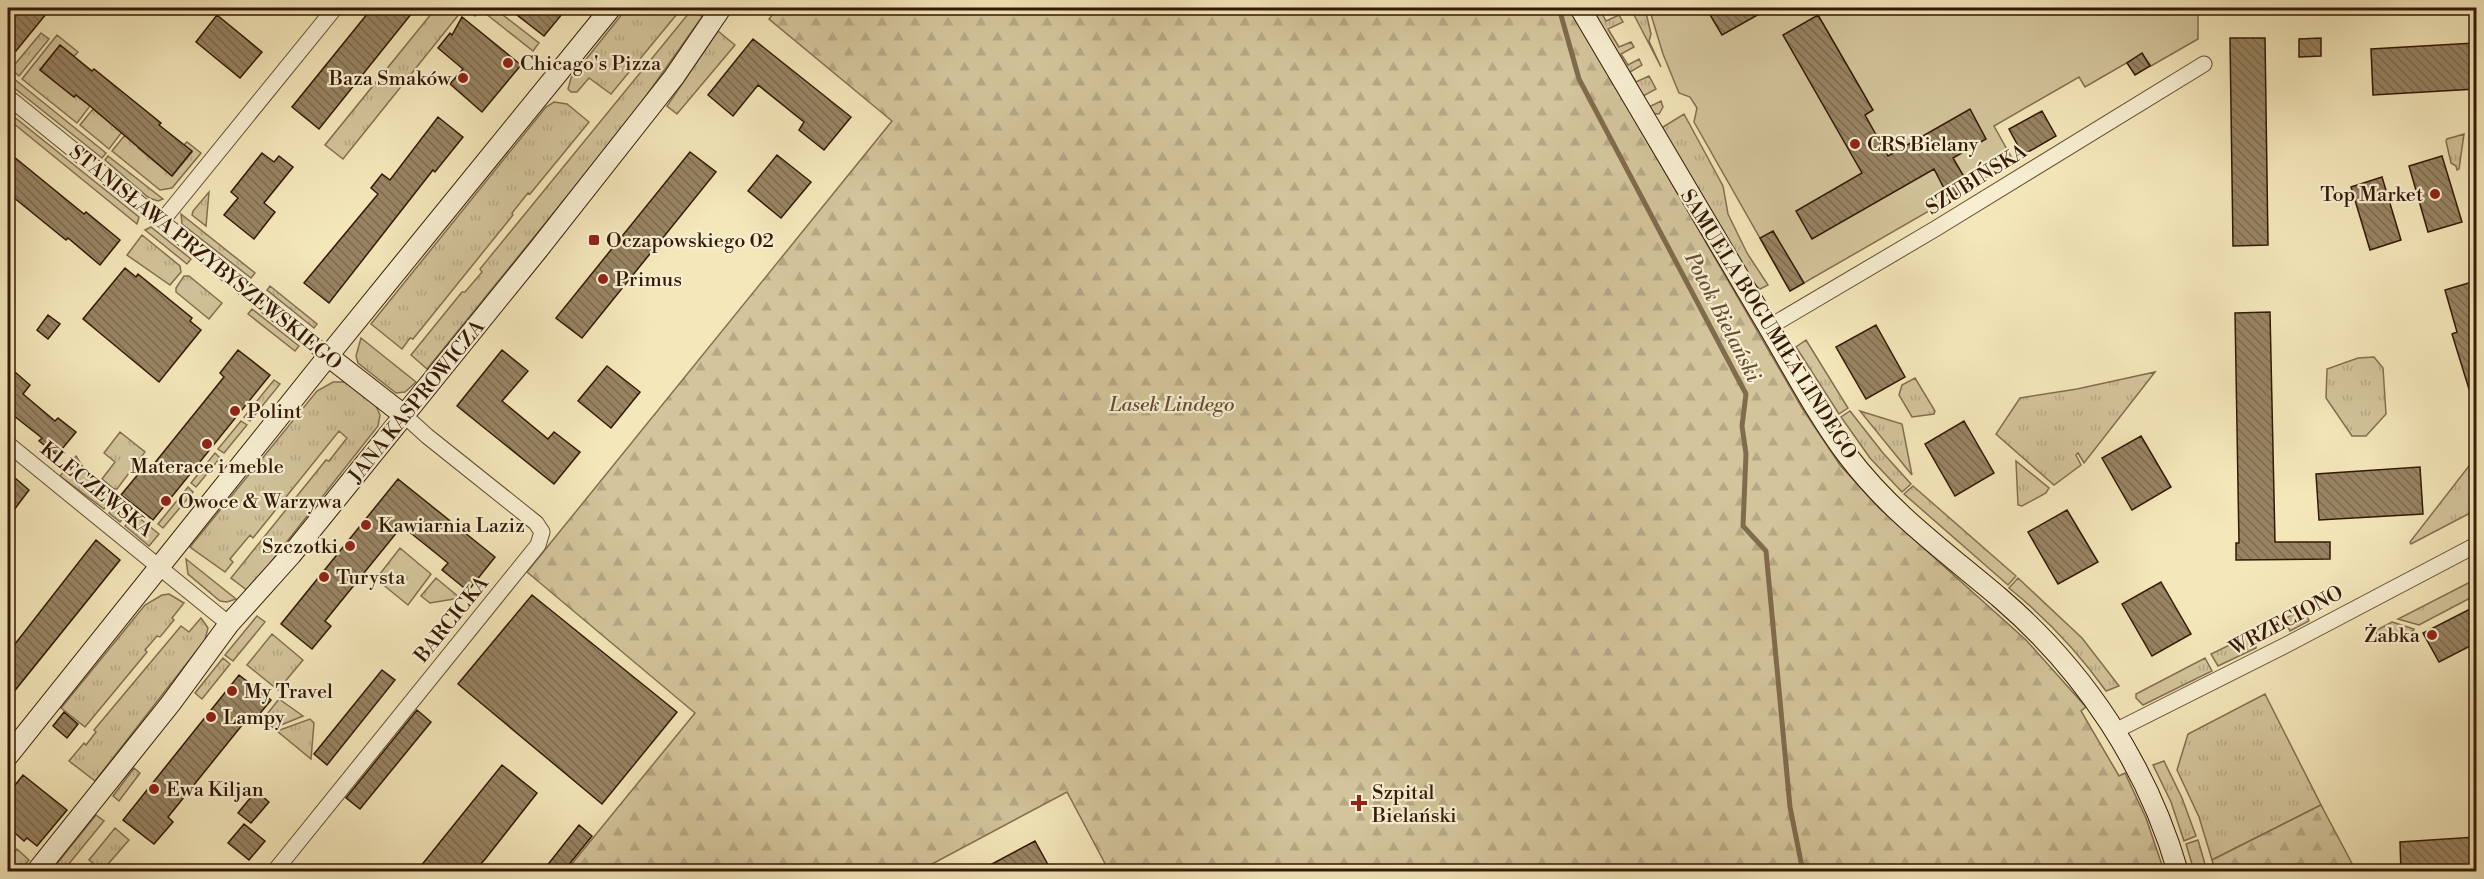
<svg xmlns="http://www.w3.org/2000/svg" width="2484" height="879" viewBox="0 0 2484 879" font-family="'Libre Bodoni',serif">
<style>
.grass{fill:url(#grass-tufts);stroke:#846e50;stroke-width:1.5}
.forest{fill:url(#forest-firs);stroke:#846e50;stroke-width:1.5}
.pitch{fill:#d3c49b;stroke:#846e50;stroke-width:1.5}
.lines{fill:none;stroke-linecap:round;stroke-linejoin:round}
.stream{stroke:#806b4c;stroke-width:5}
.building{fill:url(#building-back-hatch);stroke:#341905;stroke-width:1.5}
.street-casing{stroke:#644c32;stroke-width:17}
.secondary-casing{stroke:#341905;stroke-width:22}
.street{stroke:#f8efd2;stroke-width:15}
.secondary{stroke:#f8efd2;stroke-width:20}
.poi-dot{fill:#8f2418;stroke:#f8efd2;stroke-width:2}
.labels{text-anchor:middle;stroke-width:4.5;stroke-linejoin:round;paint-order:stroke}
.poi-label{font-size:20px;fill:#341905;stroke:#f8efd2;text-anchor:start}
.street-label{font-size:20px;fill:#341905;stroke:#f8efd2}
.park-label{font-size:20px;font-style:italic;fill:#644c32;stroke:#f8efd2}
.water-label{font-size:21px;font-style:italic;fill:#674f35;stroke:#f8efd2}
</style>
<defs>
<pattern id="grass-tufts" width="24" height="20" patternUnits="userSpaceOnUse" patternTransform="scale(1.5)"><rect width="24" height="20" fill="#d3c49b"/><path d="M3 7l-1-3M5 7V3M7 7l1-3M15 17l-1-3M17 17v-4M19 17l1-3" fill="none" stroke="#b6a884"/></pattern>
<pattern id="forest-firs" width="22" height="20" patternUnits="userSpaceOnUse" patternTransform="scale(1.5)"><rect width="22" height="20" fill="#d3c49b"/><path d="M5 1l3.5 6h-7zM16 11l3.5 6h-7z" fill="#b6a884"/></pattern>
<pattern id="building-back-hatch" width="6" height="6" patternUnits="userSpaceOnUse" patternTransform="scale(1.5)"><rect width="6" height="6" fill="#988463"/><path d="M-1 5l2 2M0 0l6 6M5-1l2 2" fill="none" stroke="#7d6b50"/></pattern>
</defs>
<rect width="100%" height="100%" fill="#f4e7ba"/>
<filter id="stains"><feTurbulence type="fractalNoise" baseFrequency=".00333" numOctaves="4"/><feColorMatrix values="0 0 0 0 .2 0 0 0 0 .09 0 0 0 0 .02 0 0 0 .5 -.17"/></filter>
<radialGradient id="worn" r=".72"><stop offset=".6" stop-color="#630" stop-opacity="0"/><stop offset="1" stop-color="#630" stop-opacity=".3"/></radialGradient>
<!-- grass -->
<path class="grass" d="M436,8H494L539,43L533,51L481,10L475,16L464,8L343,159L325,145Z
M627,8H682L611,94L589,78L577,92H571L568,89L571,78Z
M693,8L702,17L629,120L427,369L411,355L462,292H465L482,272L480,269Z
M1590,8H1599L1606,21L1619,15L1623,22L1608,29L1619,47L1631,42L1634,47L1621,54L1628,65L1639,59L1642,65L1630,72L1636,82L1649,76L1656,89L1643,96L1649,107L1661,101L1663,107L1659,114L1650,113Z
M1635,8H1645L1651,34L1649,41L1661,67L1631,9Z
M718,31L735,45L677,114L667,106Z
M41,33L49,39L19,76L11,69Z
M57,35L78,52L74,56L60,45L40,70L74,97L76,95L90,106L77,123L22,79Z
M8,74L106,153L102,158L8,83Z
M554,102L567,104L589,122L530,194L528,193L512,213L513,215L413,339L410,338L402,349L371,324L546,107Z
M93,109L122,132L109,149L80,125Z
M8,112L139,217L137,224L8,119Z
M1684,114L1723,186L1728,214L1747,253L1768,285L1760,289L1753,283L1662,132L1663,127Z
M2464,134L2459,169L2457,170L2456,166L2451,163L2446,141L2447,139Z
M125,135L139,146L138,148L172,176L192,152L184,145L187,142L201,153L172,188L160,190L112,151Z
M108,156L163,199L158,201L149,198L105,160Z
M209,192L206,226L192,215L193,211Z
M181,214L255,273L251,278L182,224Z
M151,227L191,259L187,264L145,230Z
M142,235L180,266L181,272L170,285L127,255Z
M184,276H189L222,303L209,319L176,292V288Z
M270,286L317,324L314,328L267,290Z
M252,309L299,346L295,351L248,314Z
M361,338L416,382L405,392L396,393L358,363L356,356Z
M1806,340L1848,408L1839,414L1796,347Z
M2374,357L2383,368L2386,414L2366,436H2352L2326,398L2327,369L2358,358Z
M2155,372L2084,463L2078,453L2076,455L2081,465L2054,485L1996,434L2020,398L2077,389Z
M1915,378L1935,411L1934,414L1912,417L1899,395L1902,385Z
M274,380L280,384L250,421L244,417Z
M333,382H345L376,406L380,415L378,426L248,591L231,578L326,460L329,461L347,438L339,431L253,538L250,535L230,559L233,562L225,572L190,547L317,391Z
M1850,411L1883,453L1911,484L1902,492L1870,458L1841,417Z
M1860,411L1902,424L1912,475Z
M241,421L247,425L224,453L218,449Z
M120,432L145,452L117,489H114L102,479L115,462L104,453Z
M215,453L220,458L196,487L191,483Z
M76,456L89,477L114,496L104,509L60,476Z
M2476,457V510L2411,544L2410,542Z
M2016,461L2049,488L2046,493L2022,506L2018,505Z
M1913,486L2016,576L2008,585L1904,494Z
M188,487L193,492L163,528L158,524Z
M117,502L125,507L127,513L120,522L109,513Z
M133,516L138,517L159,534L149,546L125,526Z
M400,548L431,574L408,605L376,579Z
M186,559L236,599L227,602L220,601L188,574Z
M436,578L460,598L430,603L421,596Z
M2018,578L2082,638L2119,686L2106,691C2078,652 2046,618 2009,588Z
M2476,579V595L2419,625L2398,619Z
M169,594L184,603L172,618L174,620L160,637L157,636L145,650L147,652L85,727L61,708L145,605L162,595Z
M2304,609L2309,621L2290,631L2284,619Z
M257,616L265,622L233,661L225,655Z
M201,618L208,628L205,640L95,781L69,761L84,743L86,745L96,732L94,730L181,626L189,632Z
M2392,622L2414,629V630L2402,637L2378,635L2375,631Z
M2256,632V648L2218,666L2211,654Z
M272,634L303,660L278,690L247,665Z
M223,658L230,664L202,699L195,693Z
M2205,658L2212,671L2143,705L2136,698V694Z
M2265,694L2321,805L2212,860L2199,817L2177,770L2188,734Z
M279,699L303,716L274,728L264,721V718Z
M310,719L314,723L311,759L277,731Z
M2164,761L2182,798L2196,836L2184,841L2171,802L2153,765Z
M134,768L140,773L119,801L113,796Z
M96,815L104,821L63,871H51Z
M115,828L129,840L102,871L89,860Z
M2198,840L2207,871H2194L2186,844Z
M17,849L29,860L20,871H8V860Z"/>
<!-- forest -->
<path class="forest" d="M777,8H1570L1802,408L1840,465L1879,508L2026,640L2086,707L2081,711L2119,776L2125,773L2146,818L2164,871H1109L1067,792L919,871H566L695,713L527,572L892,121L769,19Z
M2321,805L2356,871H2215L2212,860Z"/>
<!-- pitch -->
<path class="pitch" d="M1649,8H2198V39L2151,66L2142,54L2085,87L2079,77L1994,126L2014,162L1790,291L1694,122L1697,108L1690,97L1679,93L1663,54Z"/>
<g class="lines">
<!-- stream -->
<path class="stream" d="M1559,8L1579,79L1746,394L1742,426L1746,454L1743,526L1766,551L1790,807L1803,872"/>
</g>
<!-- building -->
<path class="building" d="M8,8H51L16,51L8,44Z
M372,8H416L319,129L292,107Z
M508,8H567L544,36Z
M1706,8H1770L1722,35Z
M217,15L262,52L240,78L196,42Z
M1818,15L1873,110L1865,115L1888,156L1970,109L1986,139L1953,158L1970,187L1949,198L1934,169L1812,239L1796,211L1862,173L1783,35Z
M462,17L521,65L482,112L450,84L463,69L438,48L450,33L452,35Z
M2230,38H2265L2268,245L2233,246Z
M2321,38V56L2299,57V39Z
M753,39L851,117L824,150L799,130L804,122L758,85L733,116L708,95Z
M2474,43L2476,89L2373,95L2371,49Z
M60,45L92,71L94,69L161,123L159,125L192,151L172,176L90,106L76,95L74,97L40,70Z
M2142,53L2150,66L2135,75L2127,63Z
M2042,111L2056,136L2023,155L2009,129Z
M438,117L463,137L435,172L433,170L329,303L304,283L378,194L371,188L382,174L390,180Z
M8,152L84,214L86,212L120,240L100,265L68,238L66,240L8,193Z
M690,152L716,172L582,338L556,318Z
M262,153L274,162L279,156L293,167L264,203L275,212L254,239L224,215L238,198L231,192Z
M777,155L811,182L781,218L748,191Z
M2442,156L2462,222L2428,232L2409,166Z
M2382,177L2401,240L2370,250L2351,187Z
M1773,231L1804,283L1790,291L1760,238Z
M125,268L136,277L138,274L192,318L190,321L201,330L159,382L83,319Z
M2472,282L2476,296V401L2473,402L2452,334L2457,332L2445,290Z
M2270,312L2275,542H2330V559L2236,560V543H2239L2235,313Z
M48,315L60,324L48,339L37,330Z
M1876,325L1905,377L1866,399L1836,347Z
M238,350L270,375L153,520L121,495L140,472L145,475L224,377L220,373Z
M502,350L528,371L502,401L548,439L554,432L580,452L554,484L457,406Z
M8,366L30,385L23,394L55,421L58,418L76,432L57,455L39,441L42,438L9,412L8,413Z
M607,366L640,392L611,428L578,401Z
M1964,421L1994,473L1955,496L1925,444Z
M2141,436L2171,487L2132,510L2102,458Z
M2420,467L2423,514L2319,520L2316,474Z
M8,472L29,490L8,518Z
M398,479L495,557L468,591L442,570L448,563L402,526L325,621L331,626L312,649L281,624Z
M2067,510L2098,562L2058,584L2028,532Z
M96,540L120,560L8,699V653Z
M2161,582L2191,634L2152,656L2122,604Z
M532,595L677,712L602,804L458,684Z
M2476,606V643L2439,662L2423,633Z
M382,670L395,680L327,765L314,754Z
M239,675L271,700L252,723L247,719L168,817L173,822L154,844L123,820Z
M417,710L431,722L360,809L346,798Z
M64,712L78,724L67,738L53,726Z
M502,765L537,793L486,858L474,872H416Z
M23,775L67,810L37,846L27,838L24,841L8,827V794Z
M256,791L269,802L251,823L238,813Z
M244,824L265,841L249,860L228,843Z
M579,825L592,836L563,872H542Z
M2476,837V872H2401L2400,842Z
M1035,841L1052,872H977Z"/>
<g class="lines">
<defs>
<path id="street" d="M8,97L328,356
M162,221L335,8
M1769,327L1935,229L2204,64
M8,444L229,624
M2115,731L2288,644L2476,545
M274,872L538,545L542,532L536,523L427,436L405,416"/>
<path id="secondary" d="M1580,8C1639,109 1699,210 1759,311C1787,357 1816,414 1848,456C1891,513 1947,553 2000,598C2085,671 2147,765 2178,872
M328,356L405,416
M8,756L328,356L611,8
M36,872L171,703L229,624L291,555L537,251L674,77L721,8"/>
</defs>
<!-- street casing -->
<use href="#street" class="street-casing"/>
<!-- secondary casing -->
<use href="#secondary" class="secondary-casing"/>
<!-- street -->
<use href="#street" class="street"/>
<!-- secondary -->
<use href="#secondary" class="secondary"/>
</g>
<!-- markers -->
<g class="poi-dot">
<circle cx="508" cy="63" r="6"/>
<circle cx="463" cy="78" r="6"/>
<circle cx="1855" cy="144" r="6"/>
<circle cx="2435" cy="194" r="6"/>
<rect x="588" y="234" width="12" height="12" rx="3"/>
<circle cx="603" cy="279" r="6"/>
<circle cx="235" cy="411" r="6"/>
<circle cx="207" cy="444" r="6"/>
<circle cx="166" cy="501" r="6"/>
<circle cx="366" cy="525" r="6"/>
<circle cx="350" cy="546" r="6"/>
<circle cx="324" cy="577" r="6"/>
<circle cx="2432" cy="635" r="6"/>
<circle cx="232" cy="691" r="6"/>
<circle cx="211" cy="717" r="6"/>
<circle cx="154" cy="789" r="6"/>
<path d="M1356 794h6v6h6v6h-6v6h-6v-6h-6v-6h6z"/>
</g>
<g class="labels">
<!-- poi labels -->
<g class="poi-label">
<text x="520" y="70">Chicago's Pizza</text>
<text x="451" y="85" text-anchor="end">Baza Smaków</text>
<text x="1867" y="151">CRS Bielany</text>
<text x="2423" y="201" text-anchor="end">Top Market</text>
<text x="606" y="247">Oczapowskiego 02</text>
<text x="615" y="286">Primus</text>
<text x="247" y="418">Polint</text>
<text x="207" y="473" text-anchor="middle">Materace i meble</text>
<text x="178" y="508">Owoce &amp; Warzywa</text>
<text x="378" y="532">Kawiarnia Laziz</text>
<text x="338" y="553" text-anchor="end">Szczotki</text>
<text x="336" y="584">Turysta</text>
<text x="2420" y="642" text-anchor="end">Żabka</text>
<text x="244" y="698">My Travel</text>
<text x="223" y="724">Lampy</text>
<text x="166" y="796">Ewa Kiljan</text>
<text x="1372" y="799">Szpital<tspan x="1372" dy="23">Bielański</tspan></text>
</g>
<!-- street labels -->
<g class="street-label">
<text transform="translate(1976 179) rotate(-32)" y="7">SZUBIŃSKA</text>
<text transform="translate(206 257) rotate(39)" y="7">STANISŁAWA PRZYBYSZEWSKIEGO</text>
<text transform="translate(1769 324) rotate(58)" y="7">SAMUELA BOGUMIŁA LINDEGO</text>
<text transform="translate(416 401) rotate(-51)" y="7">JANA KASPROWICZA</text>
<text transform="translate(97 489) rotate(39)" y="7">KLECZEWSKA</text>
<text transform="translate(451 619) rotate(-51)" y="7">BARCICKA</text>
<text transform="translate(2286 620) rotate(-28)" y="7">WRZECIONO</text>
</g>
<!-- park labels -->
<g class="park-label">
<text x="1172" y="411">Lasek Lindego</text>
</g>
<!-- water labels -->
<g class="water-label">
<text transform="translate(1723 317) rotate(63)" y="7">Potok Bielański</text>
</g>
</g>
<!-- margin -->
<rect width="2484" height="879" fill="none" stroke="#f4e7ba" stroke-width="30"/>
<rect x="9" y="9" width="2466" height="861" fill="none" stroke="#341905" stroke-width="3"/>
<rect x="15" y="15" width="2454" height="849" fill="none" stroke="#341905" stroke-width="1.5"/>
<rect width="100%" height="100%" filter="url(#stains)"/>
<rect width="100%" height="100%" fill="url(#worn)"/>
</svg>
